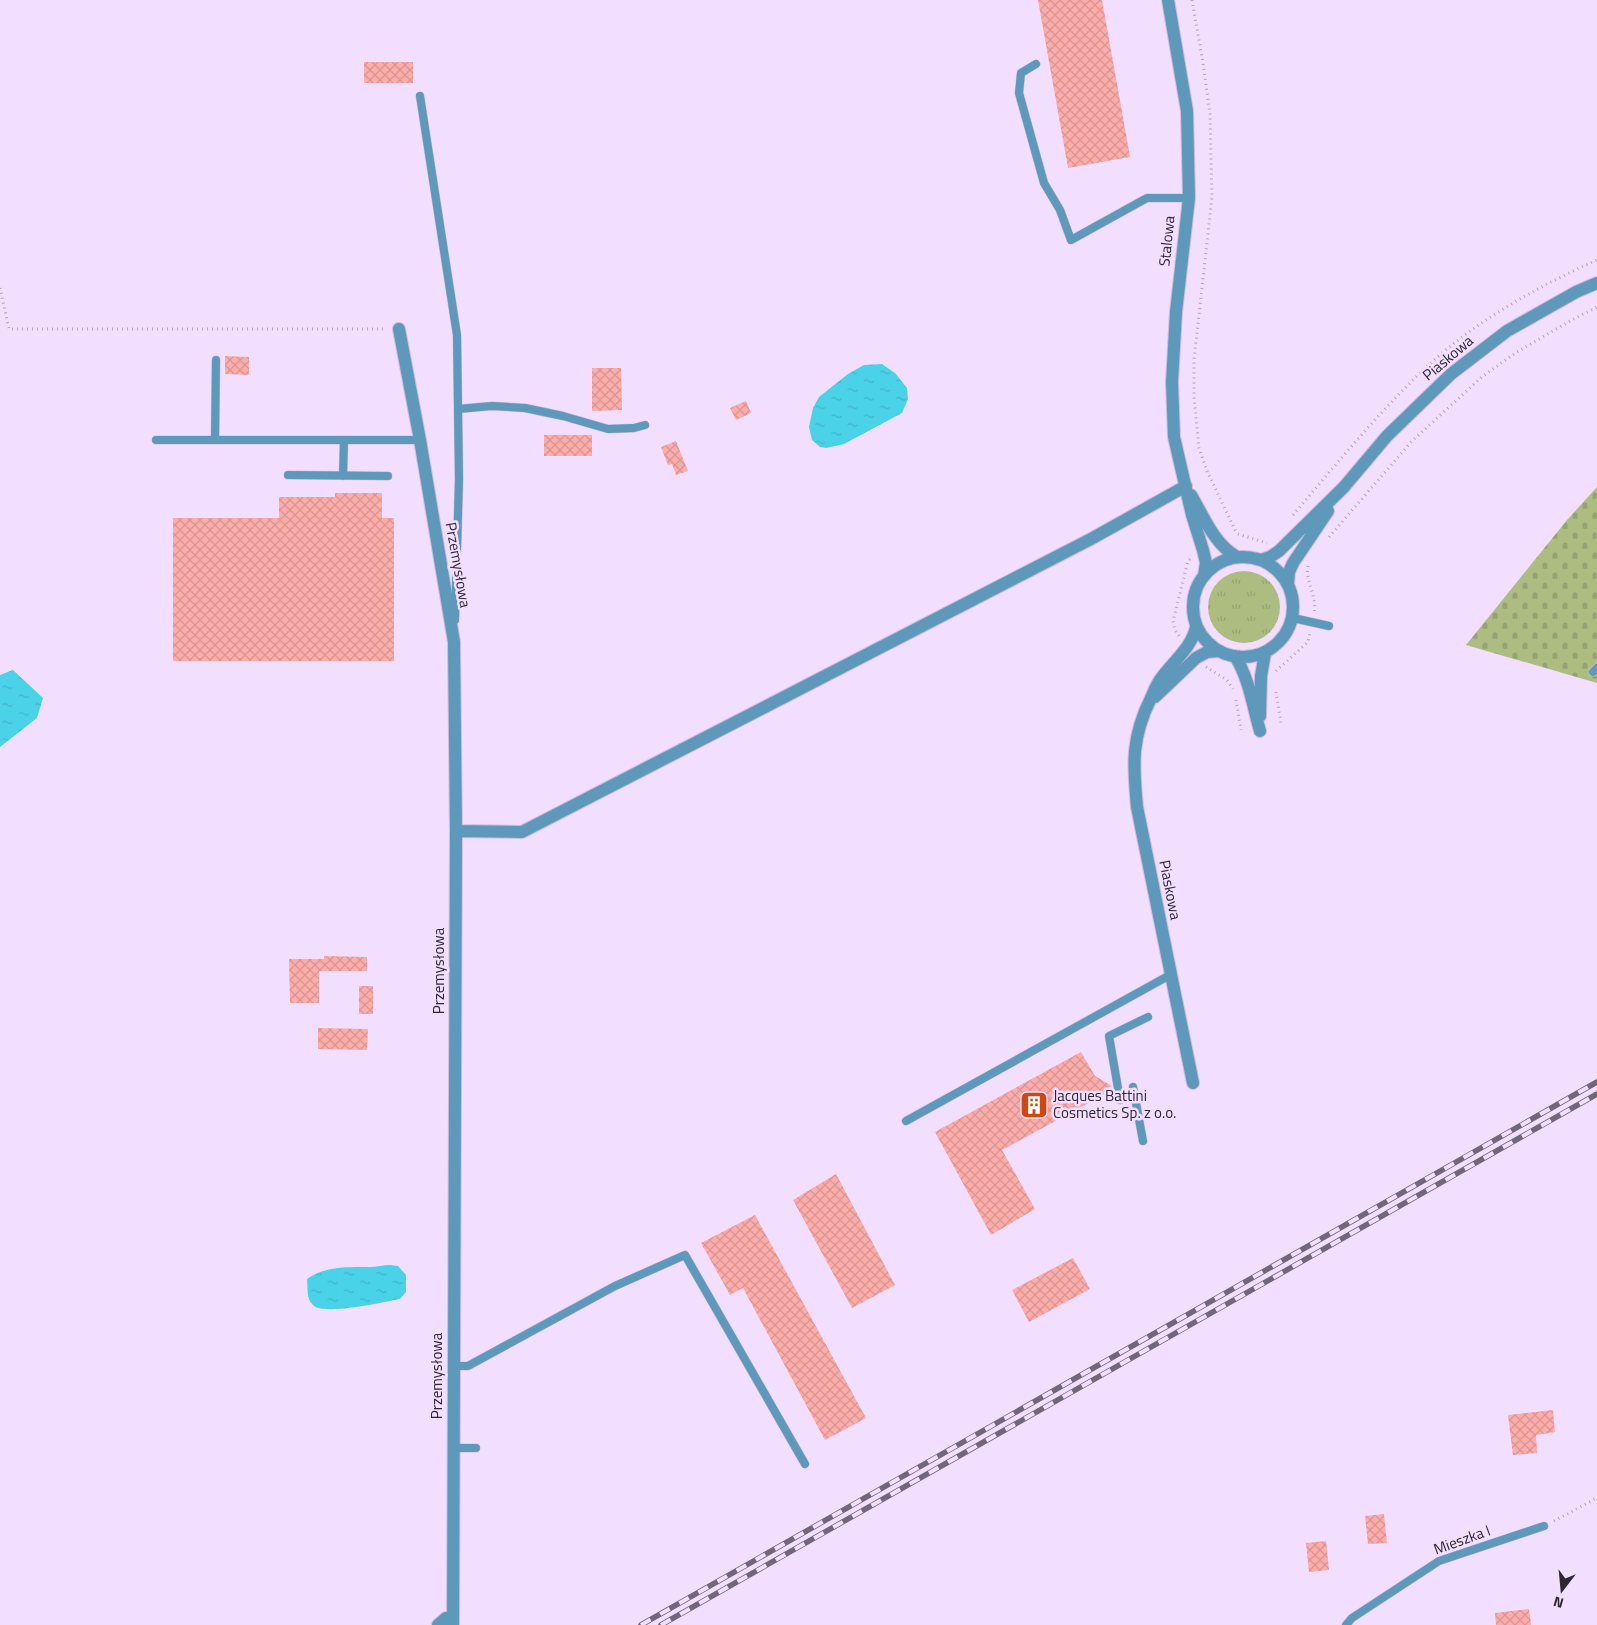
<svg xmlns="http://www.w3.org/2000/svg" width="1597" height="1625" viewBox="0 0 1597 1625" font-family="'Titillium Web',sans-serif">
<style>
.grass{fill:url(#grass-tufts)}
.cemetery{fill:url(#cemetery-stones)}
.water{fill:url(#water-ripples)}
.building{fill:url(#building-cross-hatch)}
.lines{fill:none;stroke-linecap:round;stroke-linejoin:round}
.service-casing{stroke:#cfbdda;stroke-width:9}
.minor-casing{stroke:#cfbdda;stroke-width:14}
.path{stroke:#b3a3bd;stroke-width:3;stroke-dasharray:1 4;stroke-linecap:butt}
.service{stroke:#5e99bb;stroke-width:8}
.minor{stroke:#5e99bb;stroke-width:12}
.rail-casing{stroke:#72667a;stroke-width:5.5}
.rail{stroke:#f2deff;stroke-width:4;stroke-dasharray:11;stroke-linecap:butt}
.labels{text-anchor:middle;stroke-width:5;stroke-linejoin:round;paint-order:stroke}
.street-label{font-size:15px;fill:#2e2733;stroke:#f2deff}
.poi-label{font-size:15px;fill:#2e2733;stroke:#f2deff;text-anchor:start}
</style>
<defs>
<pattern id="grass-tufts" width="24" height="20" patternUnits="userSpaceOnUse" patternTransform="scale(1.25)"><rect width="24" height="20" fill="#adbd82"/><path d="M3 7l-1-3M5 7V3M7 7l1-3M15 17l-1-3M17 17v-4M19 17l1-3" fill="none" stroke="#95a271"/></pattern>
<pattern id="cemetery-stones" width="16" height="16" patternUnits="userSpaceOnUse" patternTransform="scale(1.25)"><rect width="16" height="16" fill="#adbd82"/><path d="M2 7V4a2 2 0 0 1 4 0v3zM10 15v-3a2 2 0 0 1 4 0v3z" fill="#95a271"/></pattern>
<pattern id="water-ripples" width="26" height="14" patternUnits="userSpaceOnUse" patternTransform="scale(1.25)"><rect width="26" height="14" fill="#4ad3e8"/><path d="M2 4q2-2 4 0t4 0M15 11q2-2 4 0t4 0" fill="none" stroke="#41b5c7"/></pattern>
<pattern id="building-cross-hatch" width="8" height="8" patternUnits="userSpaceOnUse" patternTransform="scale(1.25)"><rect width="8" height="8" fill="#fdada9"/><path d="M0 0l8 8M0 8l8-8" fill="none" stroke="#d99592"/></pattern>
</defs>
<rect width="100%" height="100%" fill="#f2deff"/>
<!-- grass -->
<path class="grass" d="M1208 607a36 36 0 1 1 72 0a36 36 0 1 1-72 0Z"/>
<!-- cemetery -->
<path class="cemetery" d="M1597,487V683L1466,645L1567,520Z"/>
<!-- water -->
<path class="water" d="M882,364L895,373L907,388L908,399L902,413L844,444L826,448L820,447L812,440L809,427L813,408L819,397L848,374L864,365Z
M13,670L43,698L37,718L0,747V675Z
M390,1265L398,1266L406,1275V1292L400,1299C384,1302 323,1316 313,1305C306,1299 308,1288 307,1279C325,1266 348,1267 370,1267C377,1267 383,1265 390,1265Z"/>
<!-- building -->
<path class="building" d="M1038,0H1102L1130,157L1068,168Z
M364,62H413V83H364Z
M225,356L249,357V375L225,374Z
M592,368H621L622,410L592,411Z
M746,401L751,413L736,420L730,408Z
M544,435H592V456H544Z
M676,441L688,471L676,475L672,464L668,465L661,447Z
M335,493H382V518H394V661H173V518H279V497H335Z
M324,956L367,957V971H319V1003H290L289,959H324Z
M359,986H373V1014H359Z
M318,1028L368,1029L367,1050L318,1049Z
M1081,1052L1095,1076L1112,1086L1103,1090L1105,1094L1002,1150L1035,1209L991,1235L935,1132Z
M836,1174L895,1285L852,1308L793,1200Z
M755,1215L866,1418L825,1440L743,1288L730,1295L701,1243Z
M1073,1258L1090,1289L1029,1322L1012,1290Z
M1553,1410L1555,1432L1536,1435L1537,1453L1513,1455L1508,1415Z
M1384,1514L1387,1543L1368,1544L1365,1516Z
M1326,1541L1329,1570L1309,1572L1306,1543Z
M1529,1609L1531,1625H1496L1495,1613Z"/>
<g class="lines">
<defs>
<path id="service" d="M1036,64L1021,73L1019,93L1044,183L1060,210L1071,240L1147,198H1189
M420,96L457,335L459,479L455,620
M458,409L492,406L525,408L563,416L608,429L634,428L645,425
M156,440H420
M215,440L216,360
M288,475L388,476
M343,476L344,440
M1293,618L1329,626
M1593,672L1597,668
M1133,1087L1143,1141
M1120,1100L1109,1036L1148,1017
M906,1121L1170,975
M453,1366H468L615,1286L685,1255L805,1464
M453,1448H476
M1346,1625L1352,1618L1439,1561L1544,1526"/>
<path id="minor" d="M1168,0L1187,111L1189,198L1176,312L1172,382L1174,437L1192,515L1203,550L1206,563L1204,576
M399,329L420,440L454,642L456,831L453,1625
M1191,495C1204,517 1214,544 1237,557
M1193 607a50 50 0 1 1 100 0a50 50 0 1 1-100 0Z
M1261,560L1270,557L1279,551L1344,487L1387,436L1451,374L1507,331L1576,292L1597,283
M1288,584L1289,572L1293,563L1328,511
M1235,656C1249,678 1253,707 1260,731
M1155,697L1196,658L1207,652L1219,651
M1260,716L1261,676L1265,653
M456,831L522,832L1091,539L1186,486
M1193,1083L1137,807C1133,764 1131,738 1151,698C1154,691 1157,683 1162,677C1174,661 1192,647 1196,627
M438,1625L446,1618H452"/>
</defs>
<!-- service casing -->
<use href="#service" class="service-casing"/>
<!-- minor casing -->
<use href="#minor" class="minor-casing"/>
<!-- path -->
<path class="path" d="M1192,0L1203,63L1210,114L1212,197L1194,360V397L1199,448L1207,471L1237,534
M0,288L9,329H386
M1293,515C1338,462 1382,408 1433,361C1481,318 1539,286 1597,260
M1238,534L1267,543
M1329,537L1412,441L1483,376L1517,352L1570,321L1597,307
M1308,566C1305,583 1318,597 1314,613
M1179,636L1175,630L1173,621L1188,561L1192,557
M1206,667L1227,680L1233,689
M1276,671L1308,642L1310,632
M1276,692L1281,723
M1236,700L1241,730
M1554,1521L1597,1498"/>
<!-- service -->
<use href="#service" class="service"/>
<!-- minor -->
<use href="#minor" class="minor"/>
<defs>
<path id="rail" d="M641,1625L1597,1082
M661,1625L1597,1094"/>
</defs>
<!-- rail casing -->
<use href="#rail" class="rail-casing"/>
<!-- rail -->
<use href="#rail" class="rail"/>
</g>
<!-- icons -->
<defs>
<symbol id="building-square" viewBox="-11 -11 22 22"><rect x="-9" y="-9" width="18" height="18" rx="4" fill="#cf4811" stroke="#f2deff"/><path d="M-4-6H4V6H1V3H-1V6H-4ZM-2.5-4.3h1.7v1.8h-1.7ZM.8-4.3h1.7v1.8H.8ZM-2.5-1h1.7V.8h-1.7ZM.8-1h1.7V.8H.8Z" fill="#fff"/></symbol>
</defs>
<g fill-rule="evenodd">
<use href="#building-square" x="1018" y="1089" width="32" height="32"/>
</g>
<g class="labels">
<!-- street labels -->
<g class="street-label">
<text transform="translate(1167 241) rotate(-84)" y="5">Stalowa</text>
<text transform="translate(1448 358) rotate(-40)" y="5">Piaskowa</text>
<text transform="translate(458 565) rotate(80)" y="5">Przemysłowa</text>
<text transform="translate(1170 890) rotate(79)" y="5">Piaskowa</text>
<text transform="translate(439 971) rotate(-90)" y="5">Przemysłowa</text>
<text transform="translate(437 1376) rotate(-90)" y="5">Przemysłowa</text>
<text transform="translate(1462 1540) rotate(-20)" y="5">Mieszka I</text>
</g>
<!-- poi labels -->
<g class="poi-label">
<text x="1053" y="1101">Jacques Battini<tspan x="1053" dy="17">Cosmetics Sp. z o.o.</tspan></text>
</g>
</g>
<!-- north arrow -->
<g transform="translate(1562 1590) rotate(196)" stroke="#f2deff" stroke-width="4" paint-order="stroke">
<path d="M0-4L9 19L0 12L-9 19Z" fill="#2e2733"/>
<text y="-8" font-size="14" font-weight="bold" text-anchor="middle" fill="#2e2733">N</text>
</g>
</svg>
